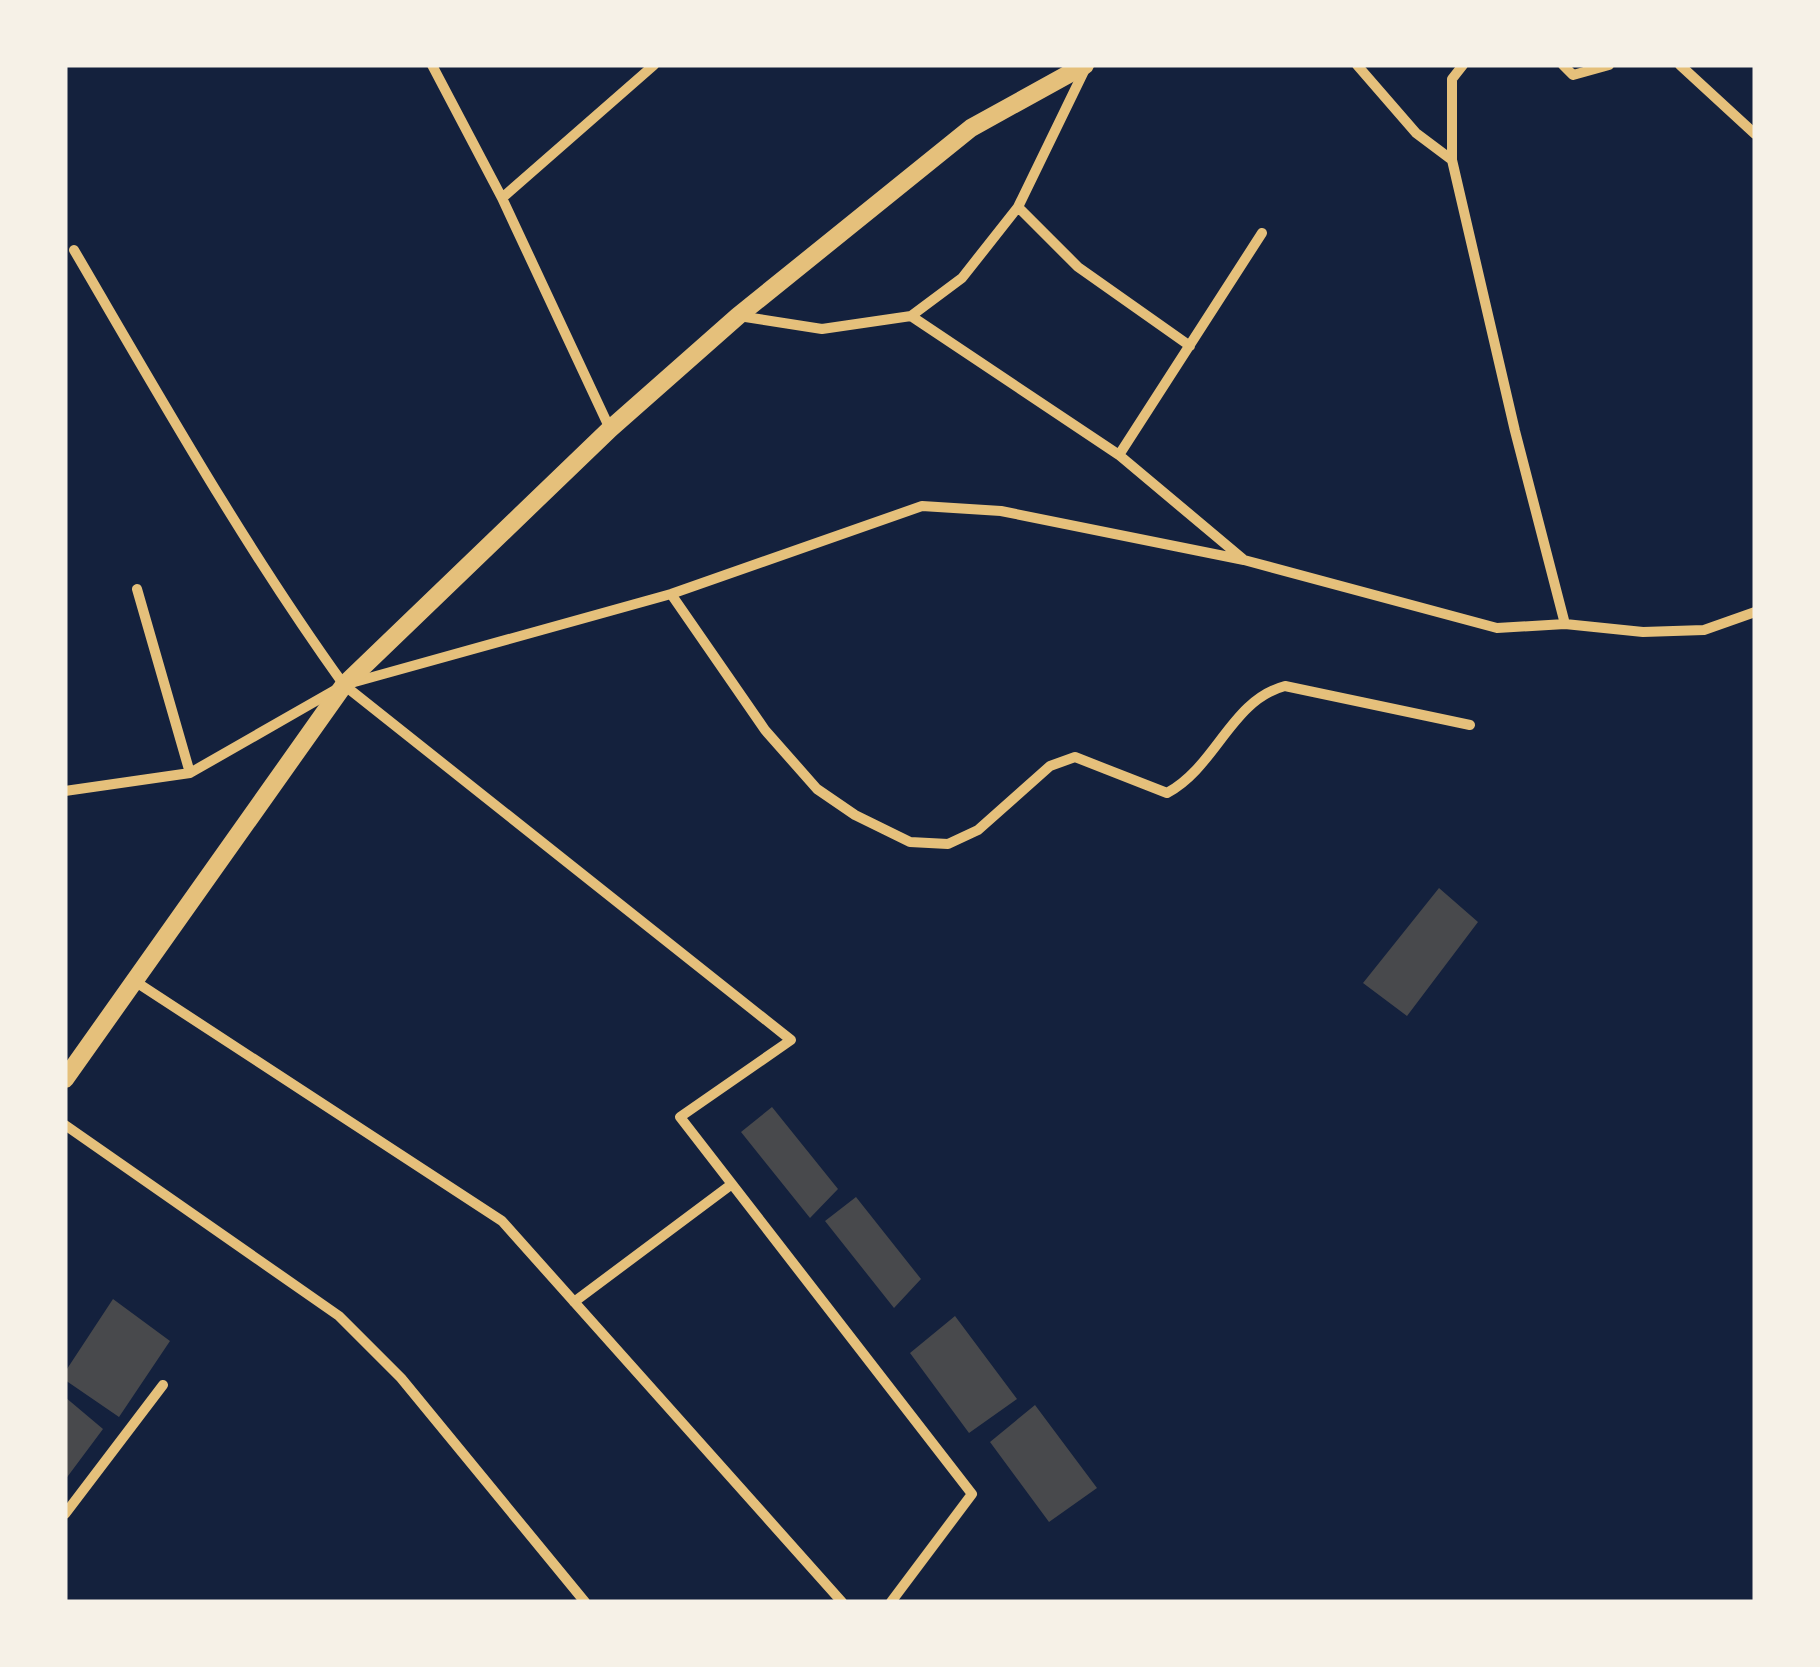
<svg xmlns="http://www.w3.org/2000/svg" width="1820" height="1667" viewBox="0 0 1820 1667" font-family="Roboto,sans-serif">
<style>
.building{fill:#48494c}
.lines{fill:none;stroke-linecap:round;stroke-linejoin:round}
.minor{stroke:#e5c07b;stroke-width:10}
.tertiary{stroke:#e5c07b;stroke-width:18}
</style>
<rect width="100%" height="100%" fill="#14213d"/>
<!-- building -->
<path class="building" d="M1439,888L1478,922L1407,1016L1363,983Z
M772,1107L838,1189L810,1218L741,1132Z
M856,1197L921,1279L894,1308L825,1221Z
M113,1299L170,1341L119,1417L65,1380V1372Z
M955,1316L1017,1399L969,1433L910,1353Z
M65,1397L103,1429L65,1480Z
M1035,1405L1097,1488L1049,1522L990,1442Z"/>
<g class="lines">
<!-- minor -->
<path class="minor" d="M432,65L502,198L610,429
M1357,65L1416,133L1452,160
M1463,65L1452,79V160L1515,431L1565,624
M1563,65L1573,75L1609,65
M1680,65L1755,134
M502,198L654,65
M1018,207L1078,267L1190,346
M74,250C160,397 244,546 344,685L791,1040L680,1117L972,1494L891,1602
M739,316L822,329L911,316L962,278L1018,207L1086,67
M911,316L1119,455L1243,559
M1119,455L1262,233
M137,589L190,773
M671,594L765,730L817,789L855,815L910,842L948,844L978,830L1050,766L1075,757L1167,793C1216,767 1231,700 1285,686L1470,725
M351,683L671,594L922,506L1001,511L1244,560L1497,628L1565,624L1643,632L1704,630L1755,612
M65,791L190,773L335,690
M136,982L502,1221L842,1602
M65,1125L339,1316L401,1378L585,1602
M574,1302L732,1184
M65,1514L163,1385"/>
<!-- tertiary -->
<path class="tertiary" d="M65,1079L344,685L610,429L738,316L971,128L1085,65"/>
</g>
<!-- border -->
<rect width="1820" height="1667" fill="none" stroke="#f6f1e7" stroke-width="135"/>
</svg>
